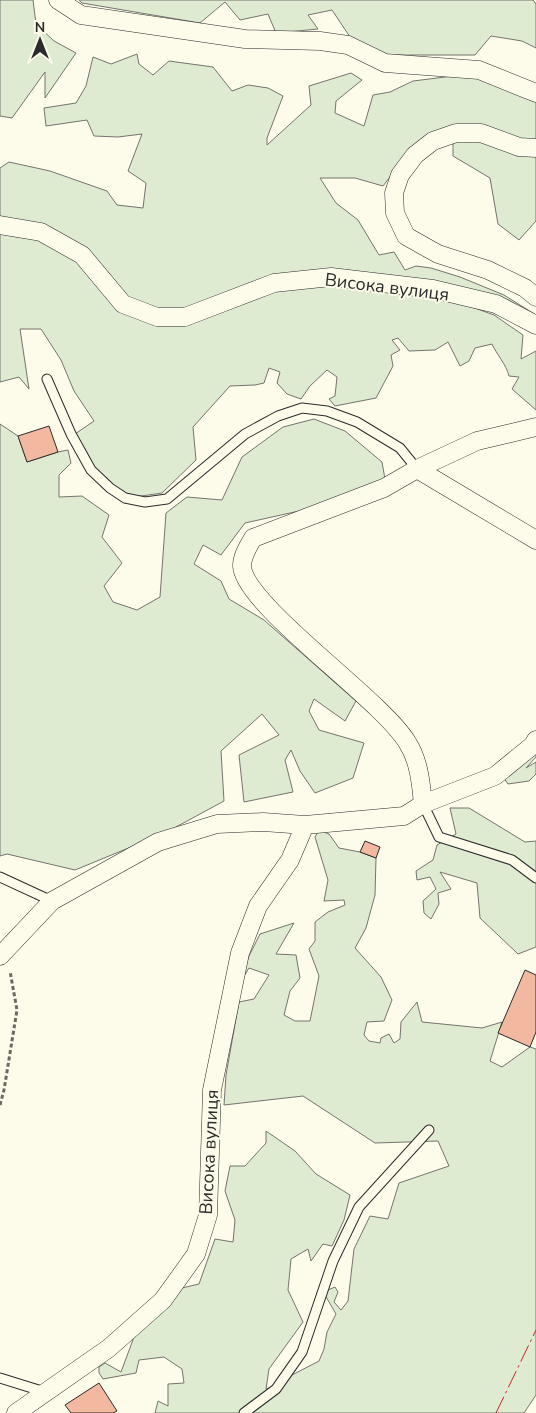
<svg xmlns="http://www.w3.org/2000/svg" width="536" height="1413" viewBox="0 0 536 1413" font-family="'Nunito Sans',sans-serif">
<style>
.green{fill:#deebd1;stroke:#74746e}
.building{fill:#f2b8a0;stroke:#2b2b2b}
.lines{fill:none;stroke-linecap:round;stroke-linejoin:round}
.lane-casing{stroke:#2b2b2b;stroke-width:11}
.street-casing{stroke:#2b2b2b;stroke-width:19}
.path{stroke:#6a6964;stroke-width:3;stroke-dasharray:4 2.5;stroke-linecap:butt}
.lane{stroke:#fdfbea;stroke-width:9}
.street{stroke:#fdfbea;stroke-width:18}
.power{stroke:#c62828;stroke-width:1;stroke-dasharray:18 4 2.5 4;stroke-linecap:butt}
.labels{text-anchor:middle;stroke-width:4;stroke-linejoin:round;paint-order:stroke}
.street-label{font-size:18px;fill:#2b2b2b;stroke:#fdfbea}
</style>
<rect width="100%" height="100%" fill="#fdfbea"/>
<!-- green -->
<path class="green" d="M0,0H33L36,24L54,41L76,53L45,98V72L12,118L0,116Z
M79,0H533L536,4V48L522,41L491,36L475,55H386L352,40L332,10L308,15L318,29L276,33L268,14L240,20L225,2L200,23L82,3Z
M137,54L139,64L153,75L169,61L213,67L232,91L248,85L268,88L283,96L267,138V145L311,105L309,86L351,73L362,80L336,101L335,113L364,126L373,95L390,92L413,81L469,74L536,101V221L519,240L498,224L490,178L453,156V144L457,128L403,160L383,186L355,178H320L336,203L358,220L379,255L394,252L405,270L416,266L431,268L460,277L504,295L536,315V320L450,299L494,315L523,335L521,359L536,351V410L512,389L519,377L509,376C506,364 497,355 492,344L475,348L469,361L460,366L448,342L435,350L409,351L398,338L392,340L400,350L391,355L393,366L376,398L335,406L329,399L335,396L337,377L327,370L310,386L301,399L287,394L277,383L280,372L269,368L264,383L255,385L230,386L193,427L196,460L162,493L135,497L113,487L94,466L75,434L94,421L74,391L61,360L41,329H20L29,389L19,377L0,382V168L9,162L50,171L107,191L117,205L143,208L146,183L128,171L142,134L118,137L94,136L87,120L46,126L44,108L76,103L86,86L93,57L111,64Z
M314,419L345,431L382,462L385,479L299,511L245,523L221,555L203,545L194,564L221,581L229,599L264,620L356,701L345,721L314,699L309,711L319,730L364,743L353,778L315,793L300,771L291,750L285,760L293,792L244,802L239,755L279,735L262,714L221,751L224,801L165,833L75,870L7,854L0,856V424L18,436L27,462L58,452L68,450L71,463L59,475V497L82,496L109,515L102,537L122,563L104,586L113,602L137,610L160,597L166,513L187,497L222,500L242,457L283,427Z
M536,751V757L526,768L536,762V774L529,781L508,784L503,777Z
M450,808H469L525,842L536,841V947L518,954L480,918L477,883L440,872L451,889L438,893L439,904L431,919L424,913L423,901L436,889L430,877L417,880L416,871L433,860L437,845L456,834Z
M319,830L329,834L339,848L360,852L376,858L375,895L366,928L355,948L381,977L392,1000L384,1021L367,1022L364,1035L369,1041L380,1043L381,1038L389,1034L394,1043L400,1039L401,1022L417,1002L422,1022L482,1028L502,1022L490,1061L502,1067L530,1047L536,1049V1395L524,1413H155L158,1401L168,1406V1384L184,1383L182,1369L164,1357L139,1360L136,1373L103,1379L99,1373V1367L105,1363L121,1372L134,1337L182,1288L199,1284L215,1239L233,1242L235,1220L225,1191L230,1166H245L266,1143V1131L295,1151L316,1174L350,1195L344,1220L332,1246L323,1244L311,1261L308,1249L291,1259L288,1290L303,1322L269,1369L266,1389L284,1385L292,1375L319,1361L324,1349L327,1332L336,1314L325,1295L328,1290L335,1287L338,1292L334,1302L341,1310L348,1301L354,1249L370,1216L388,1219L399,1183L449,1166L438,1141L375,1143L303,1096L224,1105L226,1075L239,1002L254,999L269,975L249,968L240,983L249,956L260,934L294,923L276,954L296,955L300,978L290,991L284,1015L295,1021H310L319,976L309,949L315,941V922L328,912L345,905L344,900L324,901L328,880L315,837Z"/>
<!-- building -->
<path class="building" d="M49,426L58,452L27,462L18,436Z
M365,841L380,847L376,858L360,852Z
M525,970L536,975V1032L530,1047L498,1033Z
M99,1383L117,1411L113,1413H71L65,1405Z"/>
<g class="lines">
<defs>
<path id="lane" d="M47,379L71,434L91,470L110,488L125,498L145,502L167,499L245,434L278,416L302,408L327,411L357,422L400,448L417,469
M423,804L439,837L512,860L536,878
M0,877L52,901
M0,1378L45,1392
M244,1413L276,1389L302,1352L333,1261L359,1207L429,1130"/>
<path id="street" d="M58,0L81,15L245,39L320,41L348,45L385,63L479,70L536,93
M536,148L519,147L481,133H456L433,141L415,155L400,175L394,193L395,213L406,236L438,254L488,270L525,288L536,297
M0,225L41,232L82,255L123,304L157,317H185L274,283L331,277L433,289L496,304L536,325
M417,469L536,540
M423,804L495,776L533,745L536,740
M0,956L52,901L158,842L217,824L263,822L305,825L404,816L423,804C421,783 419,760 407,742C380,698 244,605 242,566C242,556 248,547 253,538L384,488L417,469L477,441L536,427
M16,1413L109,1348L163,1300L196,1254L208,1215L212,1090L240,953L258,906L290,860L305,825"/>
</defs>
<!-- lane casing -->
<use href="#lane" class="lane-casing"/>
<!-- street casing -->
<use href="#street" class="street-casing"/>
<!-- path -->
<path class="path" d="M0,1105L4,1090L17,1010L10,971"/>
<!-- lane -->
<use href="#lane" class="lane"/>
<!-- street -->
<use href="#street" class="street"/>
<!-- power -->
<path class="power" d="M496,1413L536,1330"/>
</g>
<g class="labels">
<!-- street labels -->
<g class="street-label">
<text transform="translate(387 287) rotate(7)" y="6">Висока вулиця</text>
<text transform="translate(209 1152) rotate(-87)" y="6">Висока вулиця</text>
</g>
</g>
<!-- north arrow -->
<g transform="translate(40 40)" stroke="#fdfbea" stroke-width="4" paint-order="stroke">
<path d="M0-4L9 19L0 12L-9 19Z" fill="#2b2b2b"/>
<text y="-8" font-size="14" font-weight="bold" text-anchor="middle" fill="#2b2b2b">N</text>
</g>
</svg>
